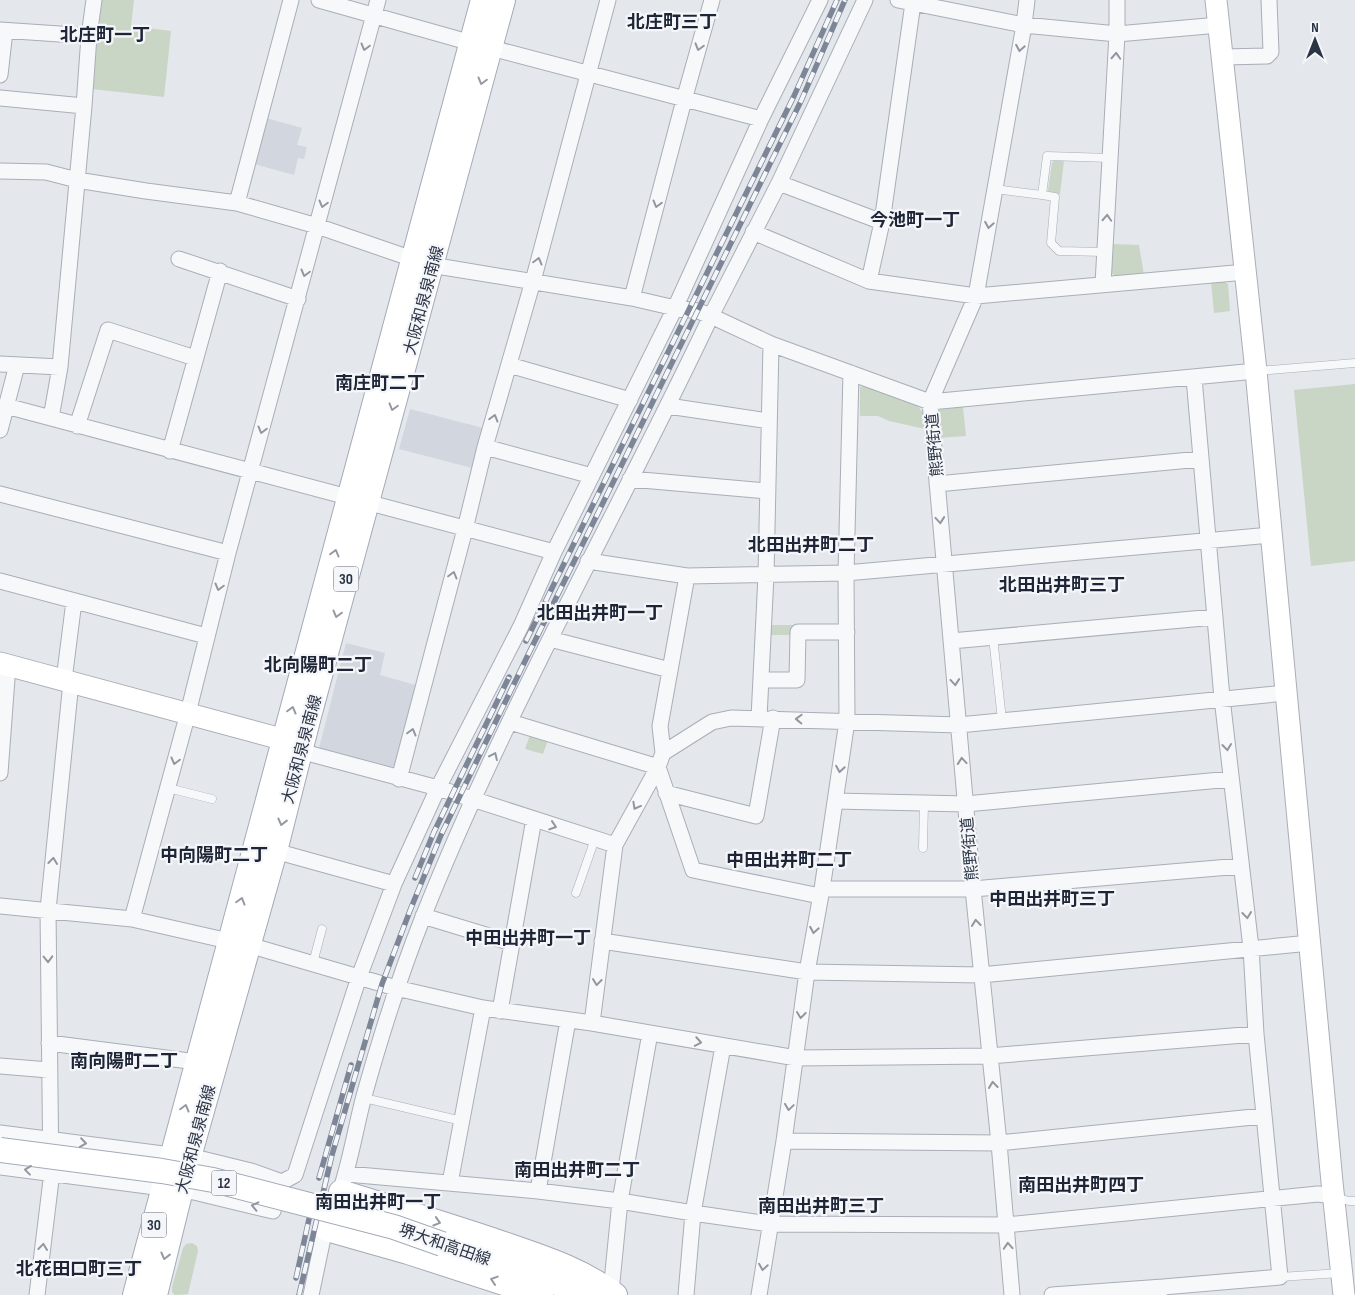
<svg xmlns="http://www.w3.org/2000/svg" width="1355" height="1295" viewBox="0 0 1355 1295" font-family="'Sofia Sans Condensed','Noto Sans JP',sans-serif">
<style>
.built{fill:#d2d6de}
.green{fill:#c9d6c5}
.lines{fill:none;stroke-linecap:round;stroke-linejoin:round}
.lane-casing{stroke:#a9aeb7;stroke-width:9}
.street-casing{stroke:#a9aeb7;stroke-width:17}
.secondary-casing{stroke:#a9aeb7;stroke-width:23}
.primary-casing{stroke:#a3abb8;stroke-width:26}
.lane{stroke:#f7f8fa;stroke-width:8}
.street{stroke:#f7f8fa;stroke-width:15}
.secondary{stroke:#fff;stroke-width:21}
.primary{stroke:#fff;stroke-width:24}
.rail-casing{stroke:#7d8696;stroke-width:5.5}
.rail{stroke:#f4f6f9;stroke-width:4;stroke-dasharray:11;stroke-linecap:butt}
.primary-bridge-casing{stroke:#a3abb8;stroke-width:26;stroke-linecap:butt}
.primary-bridge{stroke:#fff;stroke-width:24}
.oneway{stroke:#9196a0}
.oneway2{stroke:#959aa2}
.labels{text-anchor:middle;stroke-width:4.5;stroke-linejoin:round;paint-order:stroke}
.shield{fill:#f4f6f9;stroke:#676e7b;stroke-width:1}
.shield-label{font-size:15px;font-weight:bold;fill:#2b3445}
.street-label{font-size:16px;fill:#2b3445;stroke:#f4f6f9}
.neighbourhood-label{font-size:18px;font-weight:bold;fill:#1d2536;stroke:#f4f6f9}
</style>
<rect width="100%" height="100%" fill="#e4e7ec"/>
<!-- built -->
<path class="built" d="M266,118L302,128L297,145L307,147L304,159L298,158L294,175L254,164Z
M410,409L487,429L476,469L399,449Z
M346,643L385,653L380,675L419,686L398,764L392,767L319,748Z"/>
<!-- green -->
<path class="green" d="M102,0H134L131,26L171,31L164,97L92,89Z
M1054,161H1064L1060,194L1049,192L1048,190L1052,163Z
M1112,244L1139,245L1144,275L1117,278L1112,273Z
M1222,280L1228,284L1230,311L1214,313L1211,281Z
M1355,384V561L1311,566L1294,390Z
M865,386L917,405L923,413L925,429L889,421L878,416H860V387Z
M963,407L966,436L937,438L935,415L940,409Z
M767,625H793V635H767Z
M530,735L548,740L543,754L525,749Z
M192,1243L197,1246L198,1251L188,1294L175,1295L172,1292V1287L183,1248L186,1244Z"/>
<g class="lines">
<defs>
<path id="lane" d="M995,189L1042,195L1047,156L1110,158
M1042,195L1055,197L1051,243L1059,251L1105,252
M1258,371L1355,363
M993,637L1002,720
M168,788L212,799
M923,848L924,803
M576,893L595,839
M313,963L322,929
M364,1098L462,1121
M1335,1197L1349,1201H1355
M1280,1277L1340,1273"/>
<path id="street" d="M319,0L461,40L761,119
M898,0L1024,25L1117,34L1219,25
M0,30L89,36
M1223,57L1267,56L1271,52L1269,0
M0,75L5,31
M0,98L84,106
M0,171L46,172L77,180L146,191L237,203L317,226L404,256L443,267L632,298L675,308L698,311L711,316L779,183L865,0
M779,183L882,222
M237,203L291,0
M753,232L869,281L976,296L1246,272
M179,259L298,299
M869,281L882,222L913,3
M1103,284L1117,34V0
M632,298L684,100L712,0
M0,364L60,367
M509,365L630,400
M6,406L554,552
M668,406L769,421
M51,418L60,367L84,106L89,36L94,0
M77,426L108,330L195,358
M0,430L17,365
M485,447L592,476
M170,451L220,271
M630,479L767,491
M937,484L1201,459
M0,494L228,553
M588,561L687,576L846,573L1271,535
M0,581L206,636
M550,639L670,670
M951,641L1215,617
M64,680L74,601
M761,680H797L798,632H847
M759,718L766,575L771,344
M510,722L658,767
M294,746L311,754L438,788L615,845L592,1023
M663,753L712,722L731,718L959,725L1286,693
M658,767L693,870L820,896
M0,773L8,665
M399,779L465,529L485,447L533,281L608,0
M666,793L756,816L773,718
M835,801L966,804L1231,779
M615,845L658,767L663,753L660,726L687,576
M275,851L394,884
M822,889H973L1241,866
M0,906L132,919L259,948L396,988L483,1008L592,1023L796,1058L989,1056L1256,1034
M423,916L512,943
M132,919L188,713L228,553L378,0
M602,941L807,972L981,975L1310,943
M500,1011L534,819
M49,1043L197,1062
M0,1066L49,1070
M0,1133L202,1159L251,1171L282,1182
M784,1141L999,1143L1263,1116
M0,1167L194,1192L273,1211L282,1182L295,1175L359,977L394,884L438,788L521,626L554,552L675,308L761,119L820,0
M347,1174L538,1191L620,1201L693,1213L769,1224L1006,1225L1318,1194L1333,1196
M450,1183L483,1008
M538,1191L568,1020
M338,1198C350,1165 355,1130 364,1096C381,1035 400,975 423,917C505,711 616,517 711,316L771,344L930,402L1256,371
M611,1292L620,1201L650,1033
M37,1295L51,1180L48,910L71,682
M311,1295L323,1238L330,1223
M686,1295L693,1213L723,1046
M759,1295L784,1141L807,972L822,889L847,721L846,573L851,373
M1012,1295L999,1143L973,889L930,402L976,296L1024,25L1027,0
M1052,1295L1163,1287
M1157,1295L1163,1287L1280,1277L1256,1034L1251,948L1222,698L1194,378"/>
<path id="secondary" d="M1216,0L1256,371L1332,1182L1344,1295
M0,663L285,740"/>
<path id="primary" d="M341,1192C394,1209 448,1225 501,1243C541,1257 581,1269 615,1295
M327,1229L408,1252L541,1295
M442,1244L592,1295
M135,1295L483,0
M155,1295L189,1157L275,851L309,716L503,0"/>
</defs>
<!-- lane casing -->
<use href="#lane" class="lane-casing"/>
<!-- street casing -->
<use href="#street" class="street-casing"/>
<!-- secondary casing -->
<use href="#secondary" class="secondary-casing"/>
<!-- primary casing -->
<use href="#primary" class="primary-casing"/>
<!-- lane -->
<use href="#lane" class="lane"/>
<!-- street -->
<use href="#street" class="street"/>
<!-- secondary -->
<use href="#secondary" class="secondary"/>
<!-- primary -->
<use href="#primary" class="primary"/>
<defs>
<path id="rail" d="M526,641L794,96L837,0
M415,878L434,832L509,677
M319,1178L351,1065
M296,1278L311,1210
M299,1295L332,1155L382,984L411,908L441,835L527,657L801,101L845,0"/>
</defs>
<!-- rail casing -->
<use href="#rail" class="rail-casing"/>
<!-- rail -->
<use href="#rail" class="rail"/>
<defs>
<path id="primary-bridge" d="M0,1150L162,1171L213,1180L394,1227L442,1244"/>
</defs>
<!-- primary-bridge casing -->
<use href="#primary-bridge" class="primary-bridge-casing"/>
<!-- primary-bridge -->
<use href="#primary-bridge" class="primary-bridge"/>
</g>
<!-- one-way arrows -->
<defs><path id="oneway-chevron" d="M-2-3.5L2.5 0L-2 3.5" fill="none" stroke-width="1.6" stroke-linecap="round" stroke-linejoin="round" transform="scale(1.25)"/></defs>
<g class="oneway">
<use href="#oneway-chevron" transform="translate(365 47) rotate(105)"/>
<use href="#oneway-chevron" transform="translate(699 47) rotate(106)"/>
<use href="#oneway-chevron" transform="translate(1020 48) rotate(100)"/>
<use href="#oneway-chevron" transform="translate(1116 56) rotate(-87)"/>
<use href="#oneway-chevron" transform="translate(323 204) rotate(105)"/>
<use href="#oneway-chevron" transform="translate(657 204) rotate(105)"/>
<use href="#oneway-chevron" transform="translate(1107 218) rotate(-87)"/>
<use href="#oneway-chevron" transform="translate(989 225) rotate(100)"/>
<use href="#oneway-chevron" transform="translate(538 261) rotate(-75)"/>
<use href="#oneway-chevron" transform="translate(305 273) rotate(105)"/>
<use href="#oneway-chevron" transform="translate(494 418) rotate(-74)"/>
<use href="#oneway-chevron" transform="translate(262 430) rotate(105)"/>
<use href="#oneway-chevron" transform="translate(940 520) rotate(85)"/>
<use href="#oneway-chevron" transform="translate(453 575) rotate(-75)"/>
<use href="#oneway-chevron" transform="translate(219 587) rotate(105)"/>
<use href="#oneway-chevron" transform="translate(955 682) rotate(85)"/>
<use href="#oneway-chevron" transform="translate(799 719) rotate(-178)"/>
<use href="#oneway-chevron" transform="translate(412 732) rotate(-75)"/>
<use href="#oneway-chevron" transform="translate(1227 747) rotate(84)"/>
<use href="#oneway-chevron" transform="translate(494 756) rotate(-65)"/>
<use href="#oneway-chevron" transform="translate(175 761) rotate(105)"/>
<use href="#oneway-chevron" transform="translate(962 761) rotate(-95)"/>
<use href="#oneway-chevron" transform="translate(840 769) rotate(99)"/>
<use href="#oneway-chevron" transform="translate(636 806) rotate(119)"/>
<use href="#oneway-chevron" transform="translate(553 826) rotate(18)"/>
<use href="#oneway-chevron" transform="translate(53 861) rotate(-84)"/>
<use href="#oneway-chevron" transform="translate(1247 915) rotate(83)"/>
<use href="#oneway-chevron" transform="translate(976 923) rotate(-96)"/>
<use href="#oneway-chevron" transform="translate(814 930) rotate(100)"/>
<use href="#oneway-chevron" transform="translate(48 959) rotate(89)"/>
<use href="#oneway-chevron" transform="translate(597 982) rotate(97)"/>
<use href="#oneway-chevron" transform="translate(801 1015) rotate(97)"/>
<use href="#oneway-chevron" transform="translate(698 1042) rotate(10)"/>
<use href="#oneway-chevron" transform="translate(993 1085) rotate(-96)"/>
<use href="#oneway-chevron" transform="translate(789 1107) rotate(98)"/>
<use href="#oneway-chevron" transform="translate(83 1143) rotate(8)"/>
<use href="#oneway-chevron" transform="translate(28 1170) rotate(-173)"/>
<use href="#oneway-chevron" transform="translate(255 1206) rotate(-167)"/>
<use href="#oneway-chevron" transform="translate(1008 1246) rotate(-94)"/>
<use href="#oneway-chevron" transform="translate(43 1247) rotate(-83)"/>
<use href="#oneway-chevron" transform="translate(763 1267) rotate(99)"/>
</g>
<g class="oneway2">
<use href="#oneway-chevron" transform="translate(482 81) rotate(105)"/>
<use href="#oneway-chevron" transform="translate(393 407) rotate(106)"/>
<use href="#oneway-chevron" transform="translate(335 553) rotate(-75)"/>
<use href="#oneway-chevron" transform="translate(337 614) rotate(105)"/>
<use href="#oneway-chevron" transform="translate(292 710) rotate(-75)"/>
<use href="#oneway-chevron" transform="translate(282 822) rotate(104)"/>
<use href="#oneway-chevron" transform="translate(241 901) rotate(-74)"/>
<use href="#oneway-chevron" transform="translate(185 1108) rotate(-75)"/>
<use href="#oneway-chevron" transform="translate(437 1222) rotate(17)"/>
<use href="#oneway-chevron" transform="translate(165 1256) rotate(104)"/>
<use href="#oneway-chevron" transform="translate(494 1280) rotate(-162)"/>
</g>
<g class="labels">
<!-- shield labels -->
<g class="shield">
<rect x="333.5" y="566.5" width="25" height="25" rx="4"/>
<rect x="211.5" y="1170.5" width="25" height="25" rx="4"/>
<rect x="141.5" y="1212.5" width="25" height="25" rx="4"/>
</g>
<g class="shield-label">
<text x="346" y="584">30</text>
<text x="224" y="1188">12</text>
<text x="154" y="1230">30</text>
</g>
<!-- street labels -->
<g class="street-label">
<text transform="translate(423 300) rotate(-75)" y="6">大阪和泉泉南線</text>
<text transform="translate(934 445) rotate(-95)" y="6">熊野街道</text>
<text transform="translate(301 749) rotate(-75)" y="6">大阪和泉泉南線</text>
<text transform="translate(969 849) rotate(-95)" y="6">熊野街道</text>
<text transform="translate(195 1139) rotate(-75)" y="6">大阪和泉泉南線</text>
<text transform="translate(445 1244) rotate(19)" y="6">堺大和高田線</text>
</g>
<!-- neighbourhood labels -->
<g class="neighbourhood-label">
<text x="672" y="28">北庄町三丁</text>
<text x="105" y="41">北庄町一丁</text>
<text x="915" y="226">今池町一丁</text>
<text x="380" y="389">南庄町二丁</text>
<text x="811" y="551">北田出井町二丁</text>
<text x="1062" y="591">北田出井町三丁</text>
<text x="600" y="619">北田出井町一丁</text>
<text x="318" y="671">北向陽町二丁</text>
<text x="214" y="861">中向陽町二丁</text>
<text x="789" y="866">中田出井町二丁</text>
<text x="1052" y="905">中田出井町三丁</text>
<text x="528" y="944">中田出井町一丁</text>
<text x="124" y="1067">南向陽町二丁</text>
<text x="577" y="1176">南田出井町二丁</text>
<text x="1081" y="1191">南田出井町四丁</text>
<text x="378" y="1208">南田出井町一丁</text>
<text x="821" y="1212">南田出井町三丁</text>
<text x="79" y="1275">北花田口町三丁</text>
</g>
</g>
<!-- north arrow -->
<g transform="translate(1315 40)" stroke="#f4f6f9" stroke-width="4" paint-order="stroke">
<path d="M0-4L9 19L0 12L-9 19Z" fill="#2b3445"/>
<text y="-8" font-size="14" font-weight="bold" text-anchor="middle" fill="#2b3445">N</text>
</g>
</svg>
